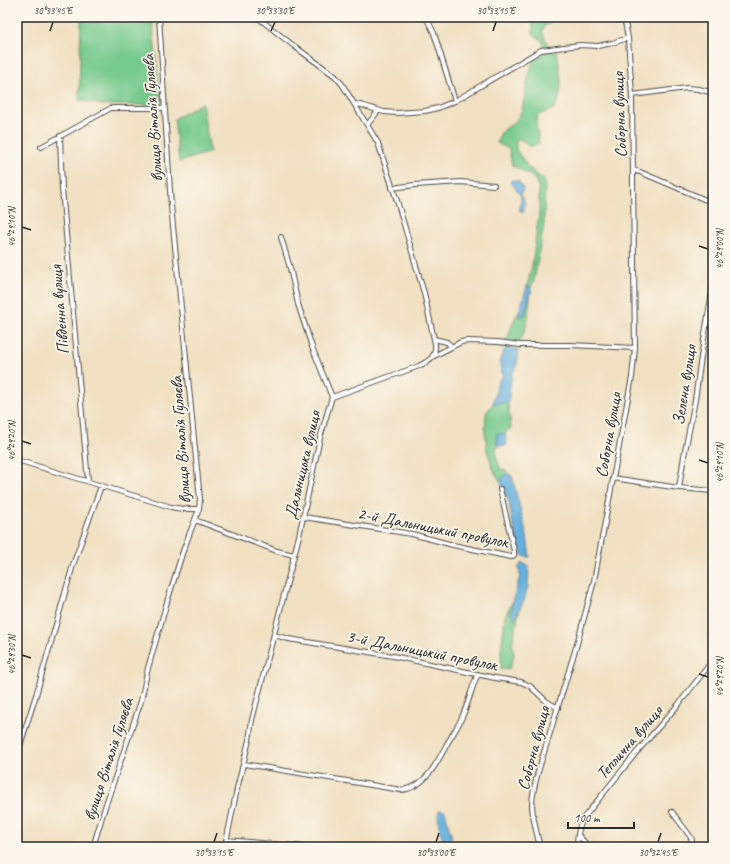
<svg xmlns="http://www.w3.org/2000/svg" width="730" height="864" viewBox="0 0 730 864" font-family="Caveat,sans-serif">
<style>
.green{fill:#77ca8d;stroke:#517a5c}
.water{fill:#64afdd;stroke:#486d84}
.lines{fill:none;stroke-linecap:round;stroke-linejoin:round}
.minor-casing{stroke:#494642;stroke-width:6}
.minor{stroke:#fff;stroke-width:4}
.ticks{fill:none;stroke:#2b2b2b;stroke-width:1.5}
.labels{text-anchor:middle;stroke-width:3.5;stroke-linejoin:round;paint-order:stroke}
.street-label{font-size:17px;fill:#2b2b2b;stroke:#fbf7ec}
.neatline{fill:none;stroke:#2b2b2b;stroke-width:1.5}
.ticks-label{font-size:10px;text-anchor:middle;fill:#2b2b2b}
</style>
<rect width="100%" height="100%" fill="#fbf7ec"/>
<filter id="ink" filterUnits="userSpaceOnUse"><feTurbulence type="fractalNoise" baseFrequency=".025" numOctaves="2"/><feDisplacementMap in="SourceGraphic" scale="8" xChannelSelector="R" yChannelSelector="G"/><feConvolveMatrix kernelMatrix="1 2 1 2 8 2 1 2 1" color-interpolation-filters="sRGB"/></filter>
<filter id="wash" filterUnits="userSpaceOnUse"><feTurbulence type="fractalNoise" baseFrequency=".012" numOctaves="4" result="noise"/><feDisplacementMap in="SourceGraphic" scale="16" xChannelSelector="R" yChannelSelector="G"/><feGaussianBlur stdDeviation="0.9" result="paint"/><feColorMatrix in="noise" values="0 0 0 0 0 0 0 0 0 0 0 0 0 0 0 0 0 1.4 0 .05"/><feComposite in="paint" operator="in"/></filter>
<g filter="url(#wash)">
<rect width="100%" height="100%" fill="#f1e0c1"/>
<!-- green -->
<path class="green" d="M81,17H152L161,105H103L79,100Z
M529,17H551L549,24L545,25L542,32L549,47H543V42L533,33V25Z
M545,51H551L557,53C560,68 565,93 555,107C552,111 543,113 538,115L536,123L539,143L529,147L522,140L516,139V150L529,168L545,181L544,225L534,281L531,287L527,286L532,266L539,213V189L535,179L520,169L512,166L509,149L497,143L501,132L516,121L522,110L527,83L533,60Z
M202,103L210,152L179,162L174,119Z
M531,291L527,325L520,341L515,343L504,341L508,337L513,322L520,309L519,317L524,316Z
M493,403H508L511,428L505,434H497L496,456L501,470L505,469L507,473L500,481L494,471L487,451L485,430L486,413Z
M513,600L511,612L514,619L520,608L512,645L514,655L510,668L501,670V650L505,616Z"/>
<!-- water -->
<path class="water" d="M511,180L519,181L523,188L521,195C526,201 525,206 523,213L520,211V205L521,196C516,191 516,187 511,183Z
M527,286L531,287V291L524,316L519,317L520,309Z
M507,347L519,350L516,368L512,373L508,403H493L498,382L503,376C498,365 499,355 507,347Z
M497,433L505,434L507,445L497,446Z
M507,473L512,476L527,536L530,557H526L522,555L512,521L509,502L500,481Z
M522,563L529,566L528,586L524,601L514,619L511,612L513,600L520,576L519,566Z
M439,810L445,811L452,838L443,840C439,828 437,822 439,810Z"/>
</g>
<g filter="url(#ink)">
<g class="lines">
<defs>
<path id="minor" d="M426,17L434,33L455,101
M632,95L687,88L699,89L713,93
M356,104L361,105L384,112L397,113L425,111L438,108L455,101L541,50L580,45L598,46L612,43L628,38
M368,124L378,111
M60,136L62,189L88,481
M41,147L111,108H164
M633,170L640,172L713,203
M392,188L415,185L461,182L494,185
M281,237L290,268L298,304L312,347L332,397
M434,339L447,342L452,347
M432,357L461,342L467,341L498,342L520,345H570L635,348
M17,460L171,507L183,509H199
M613,478L679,488L713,491
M679,488L684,456L695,400L701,357L713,286
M304,517L412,534L453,545L511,557L514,555V551L500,489
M195,520L277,551L294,555
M274,635L289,639L393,656L495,678L521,682L530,686L546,701L558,708
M17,755L36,695L73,565L101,486
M244,764L395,789C399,790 403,790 407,789C427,784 438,761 447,744C452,735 458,727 462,717C469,703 471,688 478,674
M672,812L690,836L692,840L691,847
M578,835L589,847
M226,840L306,847
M93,847L105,807L141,701L148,668L167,602L183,551L199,509L200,499L171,206L159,17
M225,847L237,789L249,740L252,720L299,536L320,438L332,397L419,366C430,360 436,357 435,344L424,293L398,204L378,143L375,138L342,84L335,76L294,46L257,17
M540,847C537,834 533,820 532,806C532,795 535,783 538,772L577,644L594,581L628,398L632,377L635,348L632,95L628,38L624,17
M577,847C577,836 578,825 585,816L636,753L678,705L713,660"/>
</defs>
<!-- minor casing -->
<use href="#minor" class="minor-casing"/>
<!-- minor -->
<use href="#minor" class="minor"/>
</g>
</g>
<!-- ticks -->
<path class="ticks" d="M50,31L53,22M271,31L275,22M493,31L496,22M22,227L31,230M699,246L708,249M22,441L31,444M699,460L708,463M22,655L31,658M699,674L708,677M214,842L217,833M436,842L439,833M658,842L661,833"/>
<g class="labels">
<!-- street labels -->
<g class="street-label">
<text transform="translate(619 115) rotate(-92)" y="6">Соборна вулиця</text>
<text transform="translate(152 118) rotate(-94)" y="6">вулиця Віталія Гуляєва</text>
<text transform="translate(59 310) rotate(-95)" y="6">Південна вулиця</text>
<text transform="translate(684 385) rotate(-81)" y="6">Зелена вулиця</text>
<text transform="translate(608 435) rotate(-80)" y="6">Соборна вулиця</text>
<text transform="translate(180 440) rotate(-94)" y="6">вулиця Віталія Гуляєва</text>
<text transform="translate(302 465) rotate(-77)" y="6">Дальницька вулиця</text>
<text transform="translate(433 527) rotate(11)" y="6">2-й Дальницький провулок</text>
<text transform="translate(422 650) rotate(11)" y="6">3-й Дальницький провулок</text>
<text transform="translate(629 742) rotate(-49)" y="6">Теплична вулиця</text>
<text transform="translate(533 748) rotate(-75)" y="6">Соборна вулиця</text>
<text transform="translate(108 759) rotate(-72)" y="6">вулиця Віталія Гуляєва</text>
</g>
</g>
<!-- margin -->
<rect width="730" height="864" fill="none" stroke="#fbf7ec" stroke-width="44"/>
<!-- scale -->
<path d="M568 822v6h66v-6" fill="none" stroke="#2b2b2b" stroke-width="2"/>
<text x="574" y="822" font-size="12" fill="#2b2b2b" stroke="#fbf7ec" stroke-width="3" paint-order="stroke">100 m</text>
<rect x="22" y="22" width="686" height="820" class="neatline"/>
<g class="ticks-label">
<text x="53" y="14">30°33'45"E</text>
<text x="275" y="14">30°33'30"E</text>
<text x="496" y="14">30°33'15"E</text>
<text transform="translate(11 227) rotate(-90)" y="4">46°29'10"N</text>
<text transform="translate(719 249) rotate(-90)" y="4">46°29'00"N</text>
<text transform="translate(11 441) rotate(-90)" y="4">46°29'20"N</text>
<text transform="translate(719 463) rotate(-90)" y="4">46°29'10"N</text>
<text transform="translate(11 655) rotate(-90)" y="4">46°29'30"N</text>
<text transform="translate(719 677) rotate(-90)" y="4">46°29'20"N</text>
<text x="214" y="856">30°33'15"E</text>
<text x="436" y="856">30°33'00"E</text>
<text x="658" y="856">30°32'45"E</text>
</g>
</svg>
